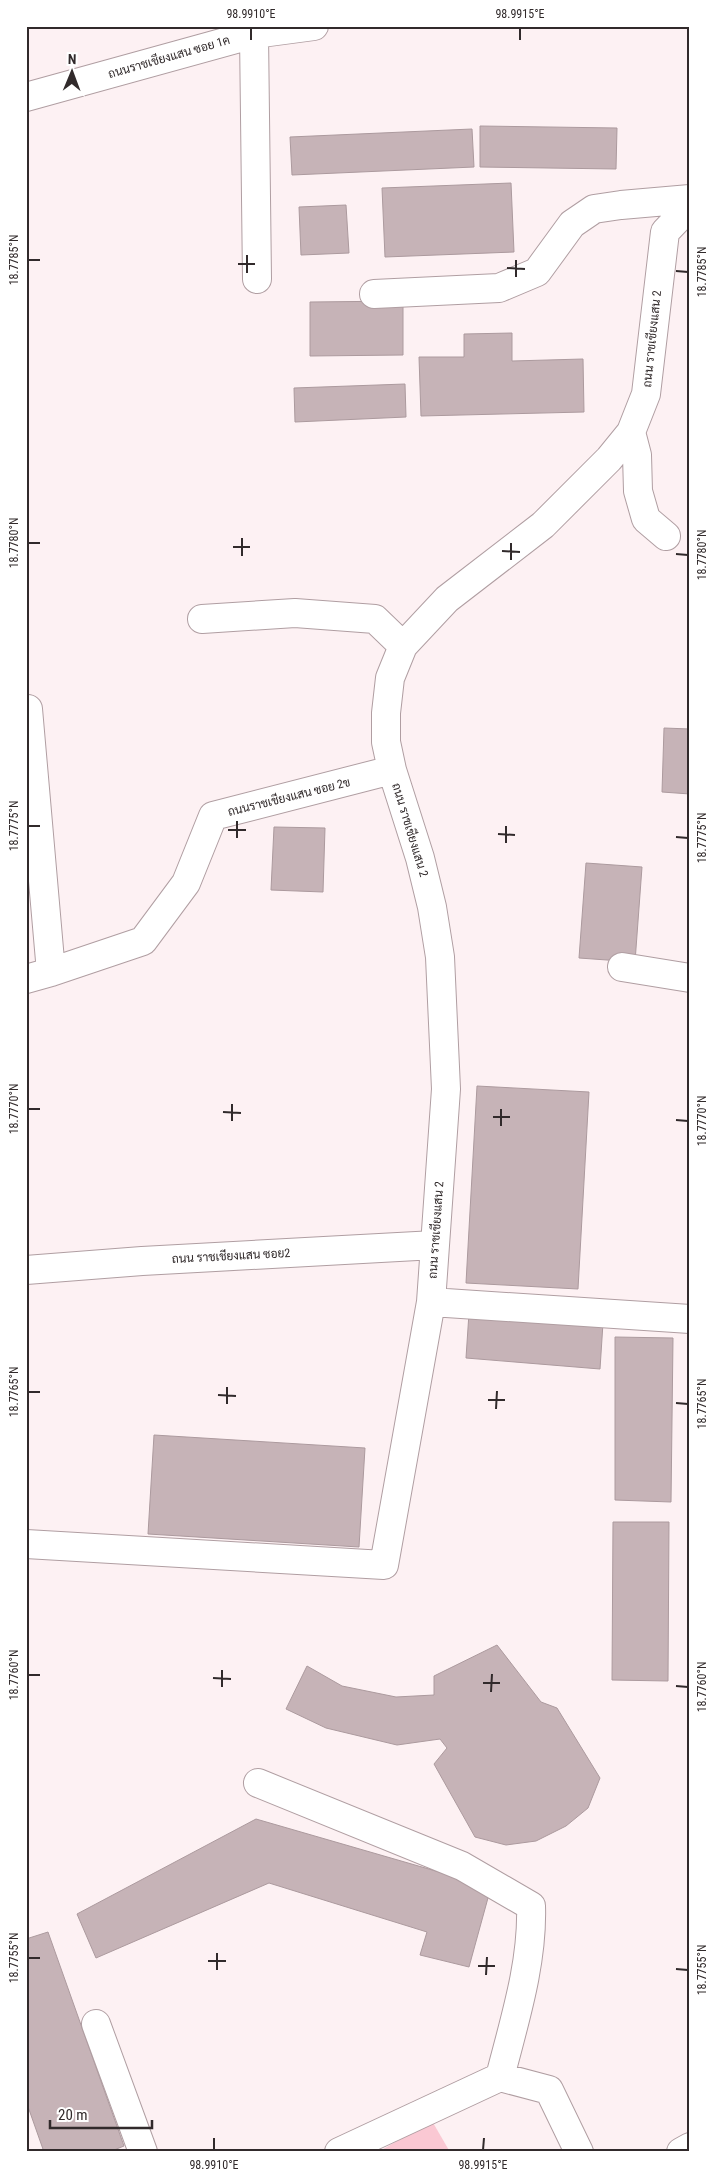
<svg xmlns="http://www.w3.org/2000/svg" width="716" height="2178" viewBox="0 0 716 2178" font-family="'Roboto Condensed',Sarabun,sans-serif">
<style>
.green{fill:#fac8d3}
.building{fill:#c6b3b7;stroke:#ac9a9e}
.lines{fill:none;stroke-linecap:round;stroke-linejoin:round}
.minor-casing{stroke:#b09ea2;stroke-width:30}
.minor{stroke:#fff;stroke-width:28}
.ticks{fill:none;stroke:#312a2b;stroke-width:2}
.labels{text-anchor:middle;stroke-width:4;stroke-linejoin:round;paint-order:stroke}
.street-label{font-size:12px;fill:#312a2b;stroke:#fff}
.neatline{fill:none;stroke:#312a2b;stroke-width:2}
.ticks-label{font-size:12px;text-anchor:middle;fill:#312a2b}
</style>
<rect width="100%" height="100%" fill="#fdf1f3"/>
<!-- green -->
<path class="green" d="M432,2121L450,2152H378Z"/>
<!-- building -->
<path class="building" d="M480,126L617,128L616,169L480,167Z
M472,129L474,167L292,175L290,137Z
M511,183L514,252L385,257L382,188Z
M346,205L349,253L301,255L299,207Z
M403,301V355L310,356V302Z
M512,333V361L583,359L584,412L421,416L419,357H464V334Z
M405,384L406,417L295,422L294,388Z
M664,728L690,729V794L662,792Z
M274,827L325,828L323,892L271,890Z
M586,863L642,867L635,962L579,958Z
M477,1086L589,1092L578,1289L466,1283Z
M469,1313L603,1323L600,1369L466,1358Z
M615,1337L673,1338L671,1502L615,1500Z
M154,1435L365,1448L359,1547L148,1534Z
M613,1522H669L668,1681L612,1680Z
M497,1645L541,1702L557,1708L600,1778L588,1808L566,1826L536,1841L506,1845L475,1837L434,1764L447,1748L440,1739L397,1745L326,1728L286,1709L307,1666L342,1686L396,1697L434,1695V1676Z
M256,1819L491,1887L469,1967L420,1955L427,1932L269,1883L96,1958L77,1914Z
M48,1932L124,2146L109,2152H44L26,2101V1939Z"/>
<g class="lines">
<defs>
<path id="minor" d="M254,34L257,279
M26,97L254,34L314,26
M374,294L499,288L537,272L572,224L594,209L621,205L690,199
M631,432L637,455L638,491L646,519L666,536
M202,619L295,613L375,619L403,646
M28,709L51,972
M622,967L690,978
M26,979L51,972L143,941L186,883L213,816L392,770
M26,1270L142,1261L435,1245
M431,1302L690,1319
M26,1544L384,1565L431,1302L446,1089L440,957L432,907L420,858L392,770L386,742V713L390,678L403,646L447,599L543,525L609,459L631,432L646,394L665,232L690,206
M258,1783L462,1866L531,1906C533,1963 514,2022 500,2077L549,2090L579,2152
M96,2024L143,2152
M339,2152L500,2077
M681,2152L690,2147"/>
</defs>
<!-- minor casing -->
<use href="#minor" class="minor-casing"/>
<!-- minor -->
<use href="#minor" class="minor"/>
</g>
<!-- ticks -->
<path class="ticks" d="M251,40V28M520,40V28M28,260H40M238,264H255M507,268L525,269M676,271L688,272M247,273V255M516,277V260M28,543H40M233,547H250M502,551L520,552M676,554L688,555M242,556V538M511,560V543M28,826H40M228,830H246M498,834L515,835M676,837L688,838M237,838V821M506,843V826M28,1109H40M223,1112L241,1113M493,1117H510M676,1120L688,1121M232,1121V1104M501,1126V1109M28,1392H40M218,1395L236,1396M488,1400H505M676,1403L688,1404M227,1404V1387M496,1409L497,1391M28,1675H40M213,1678L231,1679M483,1683H500M676,1686L688,1687M222,1687V1670M491,1692L492,1674M28,1958H40M208,1961H226M478,1966H495M676,1969L688,1970M217,1970V1953M486,1975L487,1957M214,2150V2138M483,2150L484,2138"/>
<g class="labels">
<!-- street labels -->
<g class="street-label">
<text transform="translate(169 57) rotate(-16)" y="4">ถนนราชเชียงแสน ซอย 1ค</text>
<text transform="translate(652 339) rotate(-84)" y="4">ถนน ราชเชียงแสน 2</text>
<text transform="translate(289 797) rotate(-14)" y="4">ถนนราชเชียงแสน ซอย 2ข</text>
<text transform="translate(410 830) rotate(73)" y="4">ถนน ราชเชียงแสน 2</text>
<text transform="translate(436 1230) rotate(-86)" y="4">ถนน ราชเชียงแสน 2</text>
<text transform="translate(231 1256) rotate(-3)" y="4">ถนน ราชเชียงแสน ซอย2</text>
</g>
</g>
<!-- border -->
<rect width="716" height="2178" fill="none" stroke="#ffffff" stroke-width="55"/>
<!-- north arrow -->
<g transform="translate(72 72) rotate(1)" stroke="#ffffff" stroke-width="4" paint-order="stroke">
<path d="M0-4L9 19L0 12L-9 19Z" fill="#312a2b"/>
<text y="-8" font-size="14" font-weight="bold" text-anchor="middle" fill="#312a2b">N</text>
</g>
<!-- scale -->
<path d="M50 2120v8h102v-8" fill="none" stroke="#312a2b" stroke-width="2.5"/>
<text x="58" y="2120" font-size="15" fill="#312a2b" stroke="#ffffff" stroke-width="4" paint-order="stroke">20 m</text>
<rect x="28" y="28" width="660" height="2122" class="neatline"/>
<g class="ticks-label">
<text x="251" y="18">98.9910°E</text>
<text x="520" y="18">98.9915°E</text>
<text transform="translate(14 260) rotate(-90)" y="4">18.7785°N</text>
<text transform="translate(702 272) rotate(-90)" y="4">18.7785°N</text>
<text transform="translate(14 543) rotate(-90)" y="4">18.7780°N</text>
<text transform="translate(702 555) rotate(-90)" y="4">18.7780°N</text>
<text transform="translate(14 826) rotate(-90)" y="4">18.7775°N</text>
<text transform="translate(702 838) rotate(-90)" y="4">18.7775°N</text>
<text transform="translate(14 1109) rotate(-90)" y="4">18.7770°N</text>
<text transform="translate(702 1121) rotate(-90)" y="4">18.7770°N</text>
<text transform="translate(14 1392) rotate(-90)" y="4">18.7765°N</text>
<text transform="translate(702 1404) rotate(-90)" y="4">18.7765°N</text>
<text transform="translate(14 1675) rotate(-90)" y="4">18.7760°N</text>
<text transform="translate(702 1687) rotate(-90)" y="4">18.7760°N</text>
<text transform="translate(14 1958) rotate(-90)" y="4">18.7755°N</text>
<text transform="translate(702 1970) rotate(-90)" y="4">18.7755°N</text>
<text x="214" y="2169">98.9910°E</text>
<text x="483" y="2169">98.9915°E</text>
</g>
</svg>
